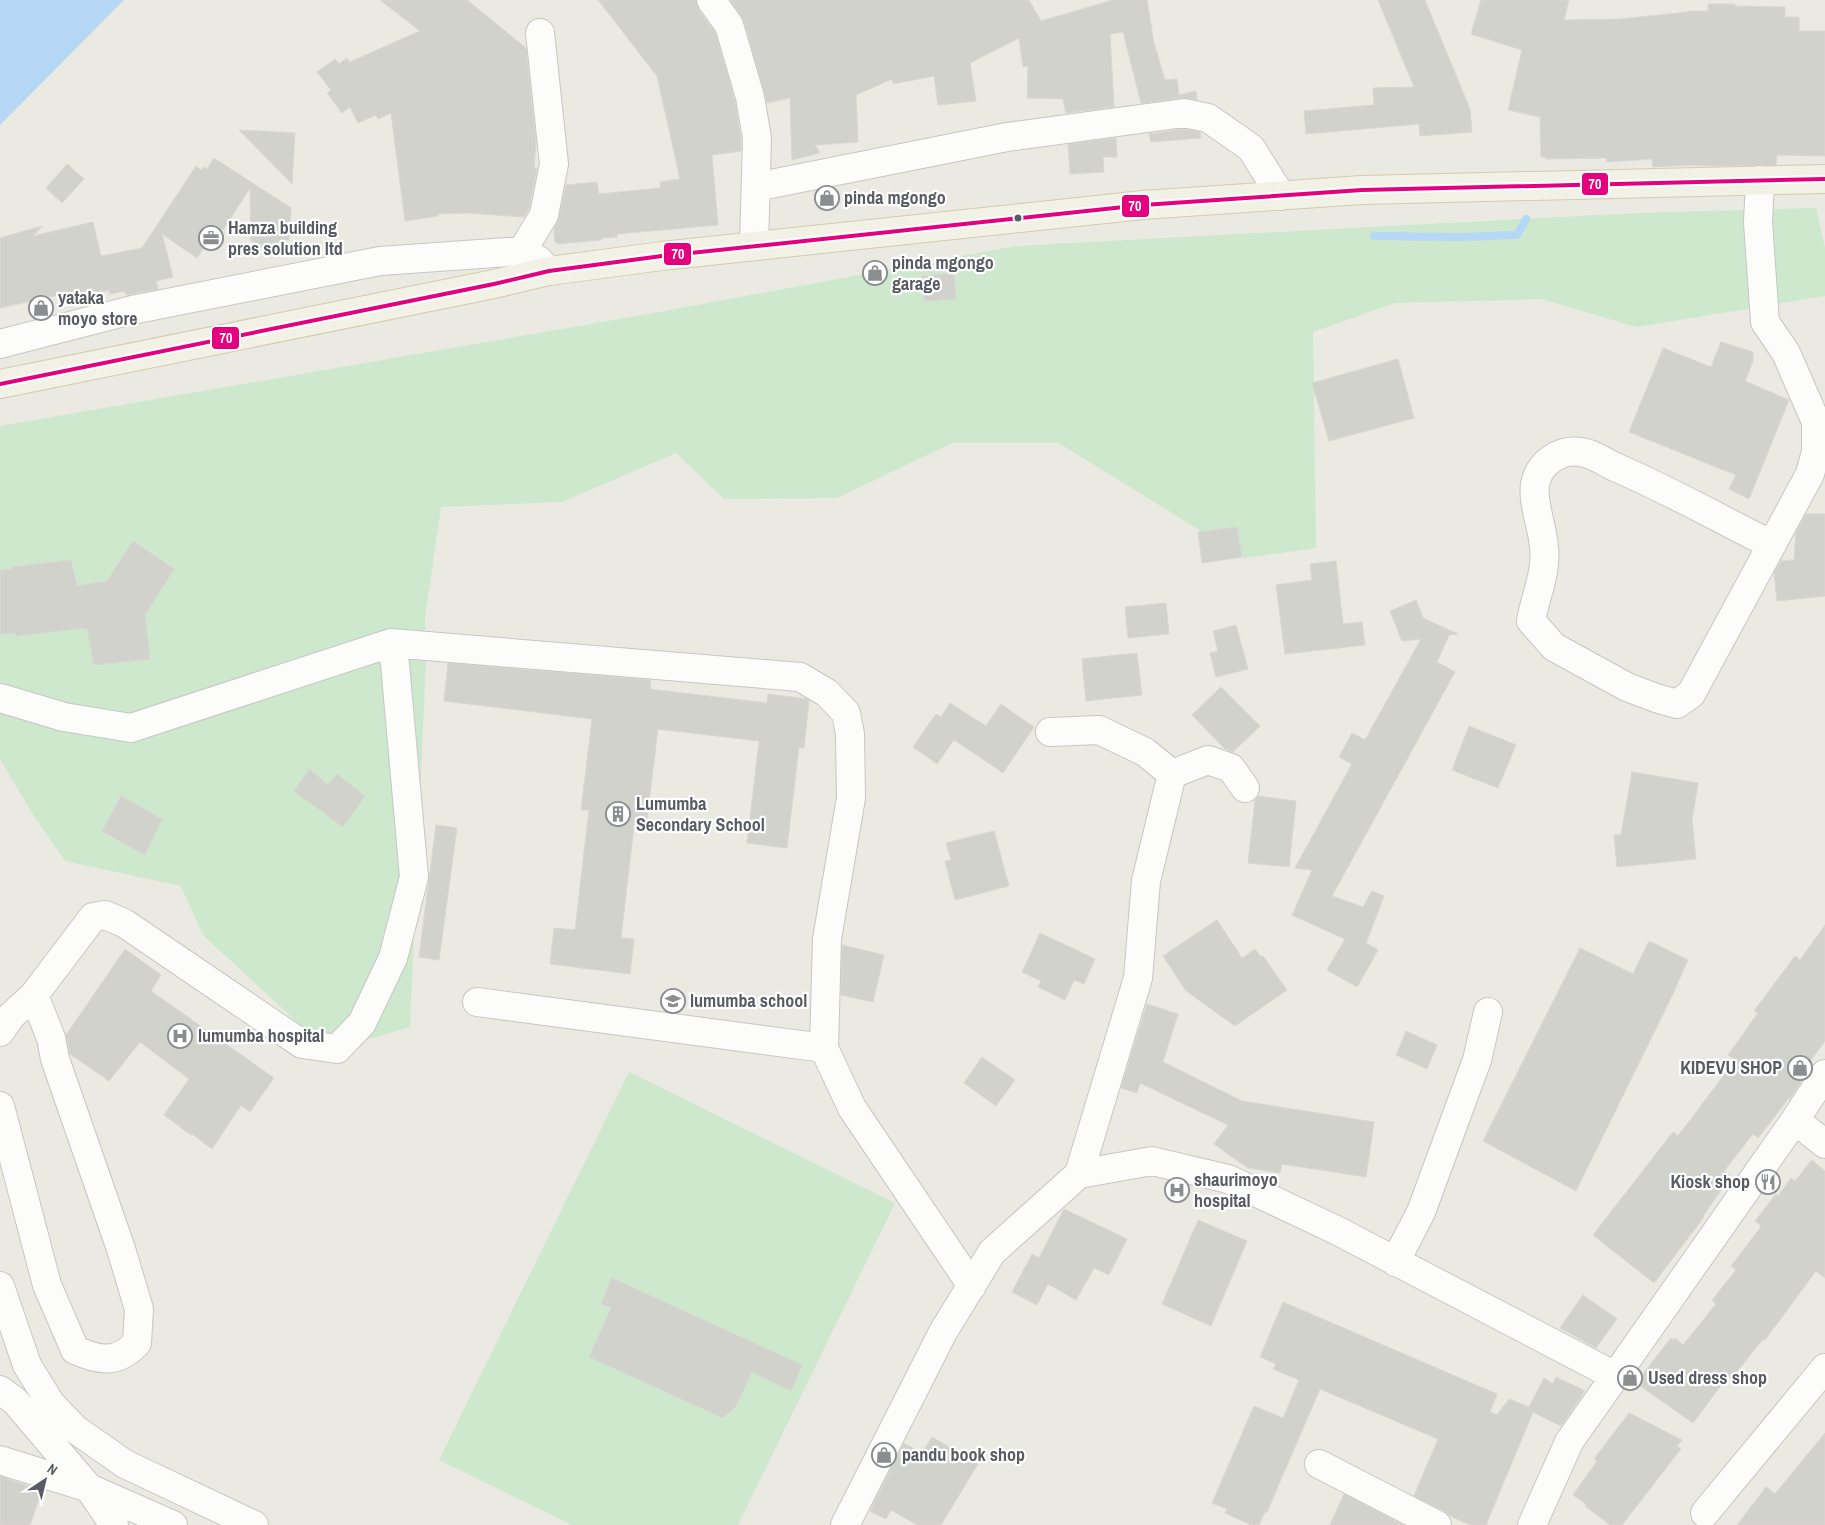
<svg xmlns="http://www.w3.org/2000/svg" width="1825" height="1525" viewBox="0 0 1825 1525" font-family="'Archivo Narrow',sans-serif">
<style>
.green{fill:#cee8cd}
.water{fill:#b4d8f6}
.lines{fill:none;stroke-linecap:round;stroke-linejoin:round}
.stream{stroke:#b4d8f6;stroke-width:8}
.building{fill:#d2d2cd;stroke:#d9d7d2}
.minor-casing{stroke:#c6c7c5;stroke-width:30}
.major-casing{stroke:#d5cbad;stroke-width:30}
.minor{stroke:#fcfcfb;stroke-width:28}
.major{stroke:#f2f1e5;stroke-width:28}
.bus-1-casing{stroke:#fff;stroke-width:8}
.bus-1{stroke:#e5007d;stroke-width:4}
.bus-dot{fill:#585c62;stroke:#fff;stroke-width:2}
.labels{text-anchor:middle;stroke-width:4.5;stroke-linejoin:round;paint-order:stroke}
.poi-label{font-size:18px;font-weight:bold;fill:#585c62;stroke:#fff;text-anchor:start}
.line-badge{stroke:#fff;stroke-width:2}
.badge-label{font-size:14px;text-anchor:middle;font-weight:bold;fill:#fff}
</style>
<rect width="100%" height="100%" fill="#eae9e2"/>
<!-- green -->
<path class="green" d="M1816,208L1825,248V296L1636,327L1542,299L1395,303L1313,332L1316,548L1244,558L1059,443H952L837,498L724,499L676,453L562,502L441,507L425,618L426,659L410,1027L328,1051L203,935L181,886L65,861L32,813L0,759V426L643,315L1016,246L1636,213Z
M629,1072L895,1203L738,1525H572L439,1460Z"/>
<!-- water -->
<path class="water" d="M0,0H124L0,125Z"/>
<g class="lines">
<!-- stream -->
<path class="stream" d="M1374,236L1459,237L1517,235L1526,219"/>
</g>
<!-- building -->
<path class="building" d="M380,0H467L526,48L536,142L534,168H537L529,209L524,217L467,213L438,214V216L405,221L391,113L378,119L376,115L358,123L350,107L342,113L327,93L331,90L317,72L335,59L339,64L347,58L350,62L420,31Z
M598,0H696L698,9L715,32L735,101L741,139V151L712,155L718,225L617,234V237L602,238V240L557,244V242H555L554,229L559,218L566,185L597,182L599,194L661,188L660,182L680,179L657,76Z
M730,0H1029L1041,21L1113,0H1147L1154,43L1165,80L1177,79L1179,95L1196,91L1197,100L1182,98L1141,103L1123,32L1110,34L1114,107L1066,113L1063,99L1027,98L1028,66L1023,67L1019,38L970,63L976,101L938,105L934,76L893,84L892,79L856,95L858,142L815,145L820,153L792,160L790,98L767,103L744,21Z
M1378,0H1425L1470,109L1472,132L1420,136L1419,124L1306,134L1304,111L1374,105L1373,88L1414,87Z
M1481,0H1569L1564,20L1620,19L1688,12V11H1708V4H1735V6L1785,7V17H1799V31H1825V156L1777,155L1776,165L1713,166L1688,165L1653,167L1652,159L1607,162L1606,158L1546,159L1545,157H1541L1540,117L1508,110L1522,50L1471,34Z
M1183,129L1200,132L1201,138L1151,142L1149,134Z
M239,130L295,133L292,184Z
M1116,138L1117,157H1103L1104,172L1070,174L1068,144Z
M214,158L291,208L289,240H285L284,249L253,247L254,241H251L250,188L223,230L217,226L197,258L162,234L173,277L156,281L158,289L126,295L124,291L110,294L109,290L73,298L72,292L0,308V238L42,226L33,236L93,222L101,256L142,248L196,166L201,170L204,167L207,169Z
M67,164L84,179L62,203L46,188Z
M954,273L956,299L924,301L922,276Z
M1721,342L1753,352V361L1745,381L1789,400L1749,499L1729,489L1736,475L1629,432L1663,348L1711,367Z
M1398,359L1414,418L1329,441L1312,383Z
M1806,514H1825V596L1777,601L1774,573L1781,561L1794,560L1796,532Z
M1237,527L1242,557L1202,563L1198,532Z
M133,541L174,569L145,615L150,659L94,665L87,628L16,636L15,633L0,634V570L12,569V567L71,560L77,586L107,581Z
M1336,561L1343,624L1362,622L1365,645L1285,654L1276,585L1312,580L1310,564Z
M1416,600L1423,618L1458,634L1449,635L1437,662L1455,672L1332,896L1363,907L1372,891L1384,896L1366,943L1378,950L1357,987L1327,970L1345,939L1292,915L1312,870L1295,868L1352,764L1339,757L1352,733L1365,740L1421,639L1402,641L1390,611Z
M1166,603L1169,634L1128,638L1125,607Z
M1236,625L1248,669L1216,677L1210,653L1218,651L1213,631Z
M1137,653L1142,695L1086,701L1082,659Z
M448,663L651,680L650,689L767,703L768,694L807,699L809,700L804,748L799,747L787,848L747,843L759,741L658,729L647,819L635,817L621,938L634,939L630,974L550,964L554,928L575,930L589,810H581L592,719L444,701Z
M1221,687L1260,726L1233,752L1225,749L1192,715Z
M950,703L986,726L1001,704L1034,727L1003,773L954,740L937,764L913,747L936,714L941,717Z
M1469,726L1516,745L1498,788L1452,770Z
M309,769L328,785L337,774L365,796L343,827L294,791Z
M1632,772L1698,783L1692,820L1696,859L1617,867L1614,835H1621Z
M121,796L162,819L145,855L102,831Z
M1258,796L1296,801L1289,867L1248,863L1255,800Z
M436,825L457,828L439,960L419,957Z
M994,831L1009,886L955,900L945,861L951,860L946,843Z
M1217,920L1242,958L1255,949L1261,957L1263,956L1287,990L1235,1026L1186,991L1163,956Z
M1825,925V1041L1808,1064L1811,1066L1790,1099L1789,1098L1758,1138L1753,1134L1724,1171L1731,1176L1703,1216L1704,1217L1654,1283L1593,1235L1673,1132L1678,1136L1706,1099L1735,1060L1728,1055L1758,1013L1754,1011L1795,956L1800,960Z
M1040,933L1095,959L1084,984L1074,980L1065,1000L1038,987L1041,981L1022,972Z
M1649,941L1688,960L1671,998L1576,1191L1483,1141L1580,948L1633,974Z
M842,945L884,955L873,1002L841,995Z
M125,949L161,975L151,991L274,1078L250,1112L241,1105L212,1149L192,1134L191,1135L164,1115L189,1079L140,1042L109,1081L70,1054L66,1035Z
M1147,1004L1178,1014L1163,1062L1242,1101L1374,1122L1366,1177L1282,1164L1280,1173L1248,1168L1214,1144L1228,1125L1140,1083L1137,1093L1121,1088Z
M1406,1031L1437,1045L1427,1069L1396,1055Z
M982,1057L1015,1080L996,1106L964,1083Z
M1812,1160L1825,1171V1278L1816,1271L1765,1340L1763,1339L1731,1379L1728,1376L1693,1423L1636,1383L1671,1338L1674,1340L1675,1338L1683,1345L1716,1304L1712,1300L1736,1270L1731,1266L1760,1228L1761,1226L1755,1221L1776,1194L1778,1196L1791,1178L1795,1181Z
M1064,1209L1127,1239L1109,1275L1094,1268L1076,1300L1048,1284L1037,1305L1012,1292L1032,1254L1039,1258Z
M1198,1220L1247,1241L1211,1326L1162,1304Z
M612,1278L802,1365L791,1391L752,1372L736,1406L723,1418L589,1357L611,1308L601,1304Z
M1583,1295L1617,1319L1596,1348L1560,1328Z
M1283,1302L1497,1394L1490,1412L1497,1415L1509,1399L1529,1407L1544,1378L1553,1384L1556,1377L1585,1391L1561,1426L1533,1412L1486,1525H1470L1450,1516L1444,1511L1414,1496L1438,1439L1320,1389L1267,1512H1265L1259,1525H1251L1225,1513L1227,1509L1212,1503L1254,1406L1283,1418L1299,1380L1273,1369L1276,1364L1260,1357Z
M1629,1413L1682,1440L1677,1446L1681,1449L1622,1525H1610L1585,1506L1586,1504L1573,1495L1597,1461L1594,1459Z
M1825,1433V1525H1737L1766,1487L1775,1494Z
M932,1437L978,1464L941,1525H917L891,1510L886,1519L870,1511L904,1443L922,1453Z
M0,1476L42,1491L30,1525H0Z
M1344,1494L1346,1495L1403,1525H1330Z"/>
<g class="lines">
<defs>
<path id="minor" d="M711,0L729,25L750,97L757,138L754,246
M1760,180L1758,222L1765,322L1786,353L1816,422V451L1810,474L1691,694L1677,704L1656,698L1627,687L1554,647L1531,621C1535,596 1547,574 1544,547C1543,529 1532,502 1535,484C1539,463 1560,449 1580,452C1592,453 1605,462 1615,467C1669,490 1720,519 1772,545
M756,187L1007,137L1184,113L1208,118L1251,148L1281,196
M522,251L544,215L554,164L540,33
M0,344L132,310L380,261L522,251L537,259L549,271
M0,698L64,717L131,728L391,643L800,677L827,693L846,713L850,734L851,798L827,939L824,1048L852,1108L972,1286
M1050,732L1099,730L1145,752L1172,774
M477,1002L824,1048
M0,1032L11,1016L34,995L93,917L105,915L124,923L302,1044L337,1049L362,1023L393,958L414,877L395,664L391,643
M0,1106L47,1285L75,1350C100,1361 117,1364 137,1343L139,1309L121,1249L55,1059L51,1038L34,995
M1795,1120L1825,1144
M1079,1174L1152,1161L1228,1179L1338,1231L1615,1376
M1395,1262L1421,1212L1477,1060L1488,1012
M0,1286L27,1365L51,1404L75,1429L125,1464L254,1525
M0,1390L15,1401L89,1488L114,1525
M0,1460L89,1488L173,1525
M1319,1464L1437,1525
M1705,1513L1825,1368
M845,1525L943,1332L992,1252L1079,1174L1138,978L1146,881L1172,774L1208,760L1231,768L1245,788
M1532,1525L1569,1442L1795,1120L1825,1074"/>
<path id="major" d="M0,384L494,284L549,271L662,256L1143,205L1362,190L1825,179"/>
</defs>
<!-- minor casing -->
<use href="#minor" class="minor-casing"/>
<!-- major casing -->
<use href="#major" class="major-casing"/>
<!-- minor -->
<use href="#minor" class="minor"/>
<!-- major -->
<use href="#major" class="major"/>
<defs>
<path id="bus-1" d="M0,384L494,284L549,271L662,256L1143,205L1362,190L1825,179"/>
</defs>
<!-- bus-1 casing -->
<use href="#bus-1" class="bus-1-casing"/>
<!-- bus-1 -->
<use href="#bus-1" class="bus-1"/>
</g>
<!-- icons -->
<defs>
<symbol id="shop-ring" viewBox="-11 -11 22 22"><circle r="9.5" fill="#fff" stroke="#8b8d8f" stroke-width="1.5"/><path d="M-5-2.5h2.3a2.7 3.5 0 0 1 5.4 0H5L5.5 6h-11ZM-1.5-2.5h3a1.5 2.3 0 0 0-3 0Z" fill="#8b8d8f"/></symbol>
<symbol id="office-ring" viewBox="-11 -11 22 22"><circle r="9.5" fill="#fff" stroke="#8b8d8f" stroke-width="1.5"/><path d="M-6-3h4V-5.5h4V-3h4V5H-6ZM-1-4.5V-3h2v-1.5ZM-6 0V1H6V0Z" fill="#8b8d8f"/></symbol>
<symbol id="building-ring" viewBox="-11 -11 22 22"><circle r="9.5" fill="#fff" stroke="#8b8d8f" stroke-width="1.5"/><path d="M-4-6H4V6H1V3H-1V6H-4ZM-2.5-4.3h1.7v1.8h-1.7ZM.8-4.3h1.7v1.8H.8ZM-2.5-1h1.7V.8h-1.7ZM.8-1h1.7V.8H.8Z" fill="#8b8d8f"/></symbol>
<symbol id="school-ring" viewBox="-11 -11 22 22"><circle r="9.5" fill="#fff" stroke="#8b8d8f" stroke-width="1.5"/><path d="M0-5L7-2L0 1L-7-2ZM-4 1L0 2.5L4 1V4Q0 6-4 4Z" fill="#8b8d8f"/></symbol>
<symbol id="hospital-ring" viewBox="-11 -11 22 22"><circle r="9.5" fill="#fff" stroke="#8b8d8f" stroke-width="1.5"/><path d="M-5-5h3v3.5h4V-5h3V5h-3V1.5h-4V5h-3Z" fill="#8b8d8f"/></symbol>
<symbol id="restaurant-ring" viewBox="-11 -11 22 22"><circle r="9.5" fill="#fff" stroke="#8b8d8f" stroke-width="1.5"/><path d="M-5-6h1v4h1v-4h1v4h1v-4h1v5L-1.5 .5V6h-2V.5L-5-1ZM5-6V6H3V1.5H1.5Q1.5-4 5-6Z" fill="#8b8d8f"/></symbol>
</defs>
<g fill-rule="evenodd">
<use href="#shop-ring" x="813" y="184" width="28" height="28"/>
<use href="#office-ring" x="197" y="224" width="28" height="28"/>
<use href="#shop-ring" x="861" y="259" width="28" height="28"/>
<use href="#shop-ring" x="27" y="294" width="28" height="28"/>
<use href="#building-ring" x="604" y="800" width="28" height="28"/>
<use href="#school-ring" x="659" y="987" width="28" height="28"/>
<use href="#hospital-ring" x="166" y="1022" width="28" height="28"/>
<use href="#shop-ring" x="1786" y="1054" width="28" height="28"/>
<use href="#restaurant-ring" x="1754" y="1168" width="28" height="28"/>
<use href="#hospital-ring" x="1163" y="1176" width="28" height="28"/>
<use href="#shop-ring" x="1616" y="1364" width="28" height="28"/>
<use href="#shop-ring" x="870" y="1441" width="28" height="28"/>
</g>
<!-- markers -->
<circle class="bus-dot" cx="1018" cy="218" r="4.5"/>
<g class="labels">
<!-- poi labels -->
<g class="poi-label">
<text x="844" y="204">pinda mgongo</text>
<text x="228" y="234">Hamza building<tspan x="228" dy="21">pres solution ltd</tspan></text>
<text x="892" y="269">pinda mgongo<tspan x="892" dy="21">garage</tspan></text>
<text x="58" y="304">yataka<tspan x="58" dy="21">moyo store</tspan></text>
<text x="636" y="810">Lumumba<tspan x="636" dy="21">Secondary School</tspan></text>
<text x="690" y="1007">lumumba school</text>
<text x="198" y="1042">lumumba hospital</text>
<text x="1782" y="1074" text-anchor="end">KIDEVU SHOP</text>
<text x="1194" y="1186">shaurimoyo<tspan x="1194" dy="21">hospital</tspan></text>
<text x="1750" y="1188" text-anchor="end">Kiosk shop</text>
<text x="1648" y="1384">Used dress shop</text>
<text x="902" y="1461">pandu book shop</text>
</g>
</g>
<g class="line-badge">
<rect x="1581" y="172" width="28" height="24" rx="5" fill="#e5007d"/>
<rect x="1121" y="194" width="29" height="24" rx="5" fill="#e5007d"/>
<rect x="663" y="242" width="29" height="24" rx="5" fill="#e5007d"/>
<rect x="211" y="326" width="29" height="24" rx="5" fill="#e5007d"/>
</g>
<g class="badge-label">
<text x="1595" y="189">70</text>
<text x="1135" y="211">70</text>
<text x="678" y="259">70</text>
<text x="226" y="343">70</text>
</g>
<!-- north arrow -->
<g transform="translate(45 1480) rotate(35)" stroke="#ffffff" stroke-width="4" paint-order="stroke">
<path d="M0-4L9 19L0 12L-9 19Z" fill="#585c62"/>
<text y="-8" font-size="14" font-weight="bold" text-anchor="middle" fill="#585c62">N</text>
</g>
</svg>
